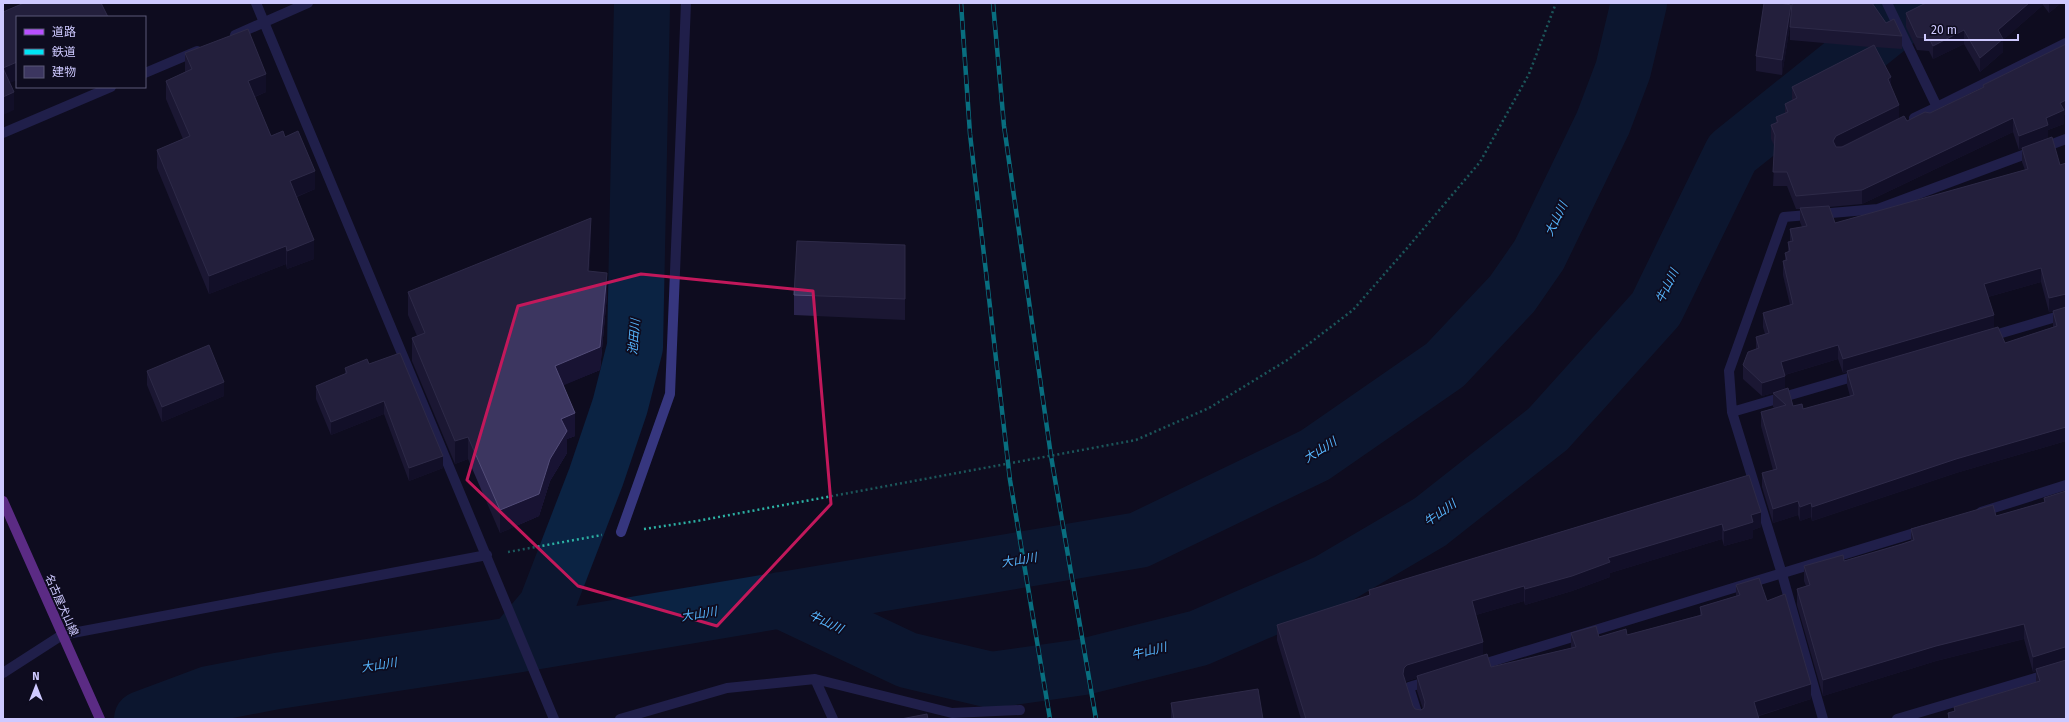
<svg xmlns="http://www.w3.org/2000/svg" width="2069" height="722" viewBox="0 0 2069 722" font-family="'Fira Sans','Noto Sans JP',sans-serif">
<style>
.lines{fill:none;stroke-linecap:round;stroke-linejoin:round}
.river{stroke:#0b2343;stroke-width:56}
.path{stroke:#2cb1a4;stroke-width:2.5;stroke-dasharray:2 3;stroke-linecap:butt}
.minor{stroke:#36367e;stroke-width:10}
.major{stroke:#b850ff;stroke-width:10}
.rail-casing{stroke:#00e4f4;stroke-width:4.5}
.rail{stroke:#0e0c1f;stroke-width:3;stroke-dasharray:9;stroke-linecap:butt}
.wall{fill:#2a244d;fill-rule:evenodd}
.shaded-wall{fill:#181333}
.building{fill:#3c3660;stroke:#534d79}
.marked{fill:none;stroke:#c2185b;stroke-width:3;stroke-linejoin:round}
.labels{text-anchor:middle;stroke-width:3.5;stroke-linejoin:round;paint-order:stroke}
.street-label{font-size:11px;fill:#cec9ff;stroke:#0e0c1f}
.water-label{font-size:12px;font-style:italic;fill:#57b7ff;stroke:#0e0c1f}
</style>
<rect width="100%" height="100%" fill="#0e0c1f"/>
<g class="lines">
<!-- river -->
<path class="river" d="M780,600L907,660L991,680L1083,667L1199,638L1328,582L1430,522L1548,429L1656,309L1732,153L1919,3
M514,645L546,607L596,477L620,406L635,347L642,3
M142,719L209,694L277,681L514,645L1139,540L1315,455L1445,365L1512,294L1539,255L1603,123L1623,70L1639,3"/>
<!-- path -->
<path class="path" d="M644,529L697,521L1136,440L1209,408L1289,359L1353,310L1408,247L1480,162L1529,74L1556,3
M508,552L602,535"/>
<!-- minor -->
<path class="minor" d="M256,3L554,719
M1887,3L1937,107L2066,43
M235,35L308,3
M145,73L197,51
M1914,118L1937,107
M3,133L111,87
M1988,337L2066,314
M1732,412L1859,375
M1981,512L2066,485
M621,532L670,394L686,3
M1477,666L1924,530
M3,673L62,635L487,555
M815,679L833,719
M620,719L727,688L815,679L952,713L1020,710
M1419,719L1409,687L1429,681
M1823,719L1782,574L1732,412L1729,371L1784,217L1878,209L2066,139
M1897,719L2066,669"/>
<!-- major -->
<path class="major" d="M3,501L100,719"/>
<defs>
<path id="rail" d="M961,3L970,134L1010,480L1050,719
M993,3L1004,126L1051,456L1096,719"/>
</defs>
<!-- rail casing -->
<use href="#rail" class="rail-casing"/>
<!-- rail -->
<use href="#rail" class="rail"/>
</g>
<!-- wall -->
<path class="wall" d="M1926,3H2061L2049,13L2043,5L2003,40V52L1980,72L1964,44L1933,59L1929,51L1917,50L1906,27V13Z
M1791,19L1782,75L1756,71V56Z
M1886,23L1902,36V49L1875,47L1891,86L1899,118L1841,147L1930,113L1983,87V85L2066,44V114L2064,115V124L2048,130V139L2060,165L2066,163V441L1956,473L1812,521L1811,517L1800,521L1798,515L1773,523L1762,487V473L1773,470L1761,426V412L1774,408L1773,407V393L1762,396L1743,379V365L1756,349V337L1765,334L1763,327V313L1790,305L1783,275V261H1785V253L1788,252V242H1790V229L1802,227L1800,222V209H1796L1787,186H1773L1775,147L1771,139V125L1776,123V117L1785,114V104L1792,100V87L1870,47L1790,40V27ZM2013,132L2019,150L2022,148V162L2025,170L1835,223L1829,207L1862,204ZM2041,282L2049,312L2053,311V327L2005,343L1994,328L1988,297ZM1838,359L1843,373L1847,372V385L1850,396L1803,409L1793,406L1785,389V375Z
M185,53L266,92L255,97L271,136L285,137L315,189L297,197L314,259L287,269L286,264L209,294L157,168V150L183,139L166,99V81L185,72Z
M591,240L589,271L607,295L600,370L563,385L575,436L567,439V453L550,481L539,516L500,533L468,459L455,464L412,361V338L417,336L408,315V292Z
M905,245V320L794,315V295Z
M369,364L443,468L409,481L384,414L331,435L316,399V386L345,374V368Z
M147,371L224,396L162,422L147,385Z
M1749,475L1761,527L1753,530V538L1724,546L1722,539L1610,573V577L1572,591L1525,605L1524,601L1476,615L1483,656L1491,667L1571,648V633L1599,637L1627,635L1700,615V607L1736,596V585L1767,601L1811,699L1759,716V719H1301L1277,640V625L1369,596V590ZM1417,678V691L1423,709L1421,710L1415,709L1413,706L1405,682L1407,681Z
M2066,491V719L1948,718V713L1954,712V707L2036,682V671L2033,672L2024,639L1936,661L1823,696L1797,605V589L1806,586L1804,581V566L1844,561L1902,544L1911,541V529L1996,516L2044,502V498Z
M1171,703L1263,719H1171Z"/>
<!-- shaded-wall -->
<path class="shaded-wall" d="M2029,3H2043V5L2003,40V52L1980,72V58L1998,30Z
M2049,3H2061L2049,13Z
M1791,5V19L1782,75V60Z
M1964,30V44L1933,59V46Z
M17,62V80L3,86V68Z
M266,74V92L248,99V81Z
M1891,77V91L1888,79Z
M14,92V110L3,115V97Z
M2066,100V114L2064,115V124L2048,130V139L2019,150V136L2046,118L2060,103Z
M1899,105V118L1836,149L1833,141L1836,136Z
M2013,118V132L1862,204V190Z
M315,171V189L290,199V181Z
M591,218V240L588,293V271Z
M314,240V259L287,269V251Z
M286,246V264L209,294V276Z
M2041,268V282L1984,298V284Z
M607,273V295L600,370L555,389V366Z
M2066,294V308L2049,312V298Z
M1994,315V328L1843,373V359Z
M1838,345V359L1781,376V362Z
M1785,376V390L1762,396V383Z
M224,382V396L162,422V407Z
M384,401V414L331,435V422Z
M575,413V436L567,439V453L550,481L539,516L500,533V510L561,419Z
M2066,427V441L1956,473L1812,521V507L1956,459Z
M468,437V459L455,464V441Z
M443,456V468L409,481V468Z
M1798,501V515L1773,523V509Z
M1811,503V517L1800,521V507Z
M1761,512V527L1753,530V538L1724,546V531L1751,515Z
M1722,524V539L1610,573V577L1572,591L1525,605V589L1608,558Z
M1524,586V601L1472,616V601Z
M2024,624V639L1936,661L1823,696V680L1936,646Z
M1483,642V657L1417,676V678L1407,681L1404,683L1403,674L1404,668L1407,665Z
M2065,647V663L2036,669V671L2033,672V657Z
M1811,684V699L1754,717V702Z"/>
<!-- building -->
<path class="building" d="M24,3H101L108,17H17V62L3,68L14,92L3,97V12Z
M1764,3H1780L1791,5L1782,60L1756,56Z
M1792,3H1872L1886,23L1894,19L1902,36L1790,27Z
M1926,3H2029L1998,30L2003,39L1980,58L1964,30L1933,46L1929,38L1917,37L1906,13Z
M248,29L266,74L248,81L271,136L283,131L285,137L298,131L315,171L290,181L314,240L287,251L286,246L209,276L157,150L190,136L166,81L192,69L185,53Z
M2066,44V100L2060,103L2064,110L2046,118L2048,125L2019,136L2013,118L1862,190L1796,196L1787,172H1773L1775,135L1771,125L1778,122L1776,117L1788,112L1785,104L1797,98L1792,87L1874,45L1891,77L1888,79L1899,105L1836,136L1833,141L1836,147H1842L1904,116L1907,121L1925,112L1930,113L1984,87L1983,85Z
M2052,137L2060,165L2066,163V294L2049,298L2041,268L1984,284L1994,315L1843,359L1838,345L1781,362L1785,376L1762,383L1743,365L1748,352L1759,348L1756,337L1769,333L1763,313L1793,304L1783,261L1787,260L1785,253L1790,251L1788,242L1793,241L1790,229L1807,226L1800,208L1829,206L1835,223L2028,169L2022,148Z
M591,218L588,271L607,273L600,347L555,366L575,413L561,419L567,431L550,459L539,494L500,510L468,437L455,441L412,338L425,333L408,292Z
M797,241L905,245V299L794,295Z
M2066,307V427L1956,459L1812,507L1811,503L1800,507L1798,501L1773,509L1762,473L1777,469L1761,412L1786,405L1773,393L1788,388L1793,406L1802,404L1803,409L1854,395L1847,371L1998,327L2005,343L2057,326L2053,311Z
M209,345L224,382L162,407L147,371Z
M400,353L443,456L409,468L384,401L331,422L316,386L347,373L345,368L367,359L369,364Z
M1749,475L1761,512L1751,515L1753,522L1724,531L1722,524L1608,558L1610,562L1572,576L1525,589L1524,586L1472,601L1483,642L1407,665L1404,668L1403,674L1413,706L1415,709L1421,710L1424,708L1425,702L1417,676L1487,654L1491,667L1576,647L1571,633L1596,626L1599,637L1626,629L1627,635L1702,615L1700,607L1740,595L1736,585L1759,578L1767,601L1785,594L1811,684L1754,702L1759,719H1306L1277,625L1370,595L1369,590Z
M2066,491V648L2065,647L2033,657L2024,624L1936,646L1823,680L1797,589L1810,585L1804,566L1843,555L1844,561L1902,544L1914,540L1911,529L1993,505L1996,516L2045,502L2044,498Z
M2066,660V719H1946L1949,718L1948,713L1955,711L1954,707L2040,681L2036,669Z
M1258,689L1263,719H1174L1171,703Z
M927,714L928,719H901Z"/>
<!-- marked area -->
<path d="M0 0H2069V722H0ZM641,274L813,291L831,504L717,626L578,586L467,480L518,306Z" fill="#0e0c1f" fill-opacity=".55" fill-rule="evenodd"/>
<path class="marked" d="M641,274L813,291L831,504L717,626L578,586L467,480L518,306Z"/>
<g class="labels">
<!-- street labels -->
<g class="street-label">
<text transform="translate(62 605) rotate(66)" y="4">名古屋犬山線</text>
</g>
<!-- water labels -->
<g class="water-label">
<text transform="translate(1556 219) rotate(-64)" y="4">大山川</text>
<text transform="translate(1667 286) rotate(-64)" y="4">牛山川</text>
<text transform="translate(634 337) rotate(-85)" y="4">池田川</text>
<text transform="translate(1320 450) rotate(-32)" y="4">大山川</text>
<text transform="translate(1440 513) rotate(-36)" y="4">牛山川</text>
<text transform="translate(1019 560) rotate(-9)" y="4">大山川</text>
<text transform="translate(699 614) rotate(-9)" y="4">大山川</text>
<text transform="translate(826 622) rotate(25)" y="4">牛山川</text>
<text transform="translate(1149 651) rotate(-14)" y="4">牛山川</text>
<text transform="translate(379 665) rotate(-9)" y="4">大山川</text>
</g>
</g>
<!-- border -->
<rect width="2069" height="722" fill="none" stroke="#cec9ff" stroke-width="8"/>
<!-- legend -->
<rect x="16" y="16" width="130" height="72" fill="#0e0c1f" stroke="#5b5879"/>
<rect x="24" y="29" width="20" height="6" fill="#b850ff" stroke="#5b5879"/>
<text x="52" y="36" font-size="12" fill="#cec9ff">道路</text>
<rect x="24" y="49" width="20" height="6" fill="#00e4f4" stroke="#5b5879"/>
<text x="52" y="56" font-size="12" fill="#cec9ff">鉄道</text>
<rect x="24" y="66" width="20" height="12" fill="#3c3660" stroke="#5b5879"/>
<text x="52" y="76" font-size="12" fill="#cec9ff">建物</text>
<!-- north arrow -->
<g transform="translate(36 686)" stroke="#0e0c1f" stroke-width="3" paint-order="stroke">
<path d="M0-3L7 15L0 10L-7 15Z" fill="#cec9ff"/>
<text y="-6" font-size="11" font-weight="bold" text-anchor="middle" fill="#cec9ff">N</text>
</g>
<!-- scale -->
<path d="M1925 34v6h93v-6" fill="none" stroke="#cec9ff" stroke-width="2"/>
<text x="1931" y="34" font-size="12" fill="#cec9ff" stroke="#0e0c1f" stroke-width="3" paint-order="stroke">20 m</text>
</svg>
